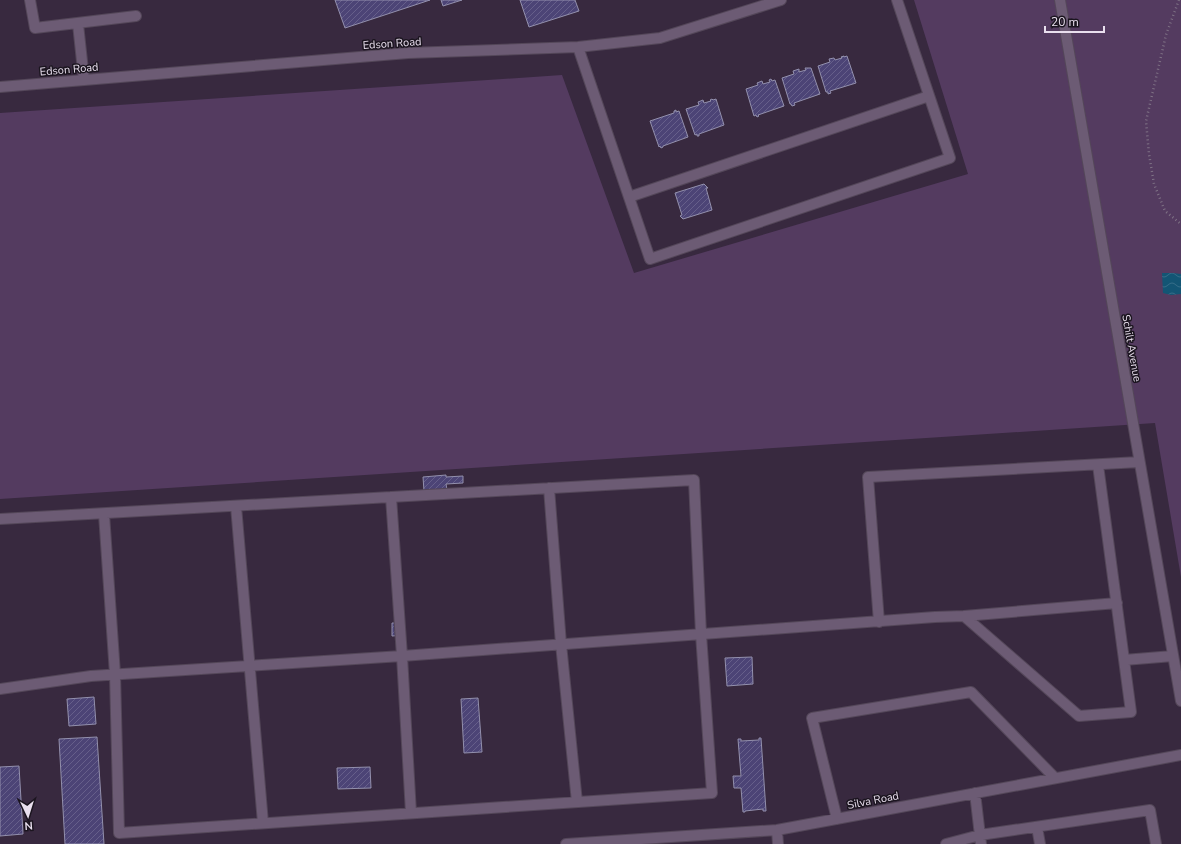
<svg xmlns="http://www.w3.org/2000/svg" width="1181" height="844" viewBox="0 0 1181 844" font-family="'Nunito Sans',sans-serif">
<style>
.grass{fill:#543b60}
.water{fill:url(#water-waves)}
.building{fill:url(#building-hatch);stroke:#9390ad}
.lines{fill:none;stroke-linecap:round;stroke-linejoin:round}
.minor-casing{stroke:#544759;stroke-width:12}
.path{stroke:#7f7285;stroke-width:2.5;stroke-dasharray:1 3;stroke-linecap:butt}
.minor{stroke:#6c5b74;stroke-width:10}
.labels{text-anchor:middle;stroke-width:3;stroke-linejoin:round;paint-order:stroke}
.street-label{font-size:11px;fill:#e9dfee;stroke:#1b151f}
</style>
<defs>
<pattern id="water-waves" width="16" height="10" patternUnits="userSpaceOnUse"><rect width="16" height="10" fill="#135574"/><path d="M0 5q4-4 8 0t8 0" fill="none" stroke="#356d88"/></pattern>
<pattern id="building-hatch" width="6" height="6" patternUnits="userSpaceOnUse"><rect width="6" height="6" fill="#4c4476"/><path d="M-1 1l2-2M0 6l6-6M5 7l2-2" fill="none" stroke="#665f8a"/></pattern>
</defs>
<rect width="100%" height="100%" fill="#38293f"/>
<!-- grass -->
<path class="grass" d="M914,0H1181V577L1155,423L0,499V113L562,75L634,273L968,174Z"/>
<!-- water -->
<path class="water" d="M1162,273H1173L1181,274V294L1171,295L1163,293Z"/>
<!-- building -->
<path class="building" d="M335,0H430L345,28Z
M441,0H462L443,6Z
M520,0H575L579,11L529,27Z
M844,56V57L847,56L856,83L830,91L831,93L828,94V92H826L818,66L830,62L829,59L834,58L835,60L842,58L841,57Z
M805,68H811L820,94L794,103L795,105L792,106L791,104H790L782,78L794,74L793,71L799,69V72L806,70Z
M771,79L772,81L775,80L784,106L758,115L759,116L757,117L756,115L754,116L746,89L758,85L757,83L762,81L763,84L770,82L769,80Z
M712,99L713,100L716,99L724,125L699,134V136H697V134L695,135L686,109L699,105L698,102L703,100L704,103L711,101L710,100Z
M676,110V112L679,111L688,137L663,146V147L661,148L660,146L659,147L650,121L674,113V111Z
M704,184L708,188H706L712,210L683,219L680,216L682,215L675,193Z
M446,475V477L463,476V483L446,484L447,490L424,491L423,477Z
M392,623H404L405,635L392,636Z
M752,657L753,684L727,686L725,658Z
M94,697L96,724L69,726L67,699Z
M478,698L482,752L464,753L461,699Z
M97,737L104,844H65L59,739Z
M759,738H761L766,811H763V809L745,811V812H743L741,788H734L733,776H741L738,739H741V741L759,740Z
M19,766L23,834L0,836V767Z
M370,767L371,788L338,789L337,768Z"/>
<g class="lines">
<defs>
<path id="minor" d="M30,0L35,28L136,16
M1060,0L1181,701
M78,24L84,80
M578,47L650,259L950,158L897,0
M0,87L408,53L578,47L660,38L781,0
M629,197L929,96
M549,488L561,644L577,802
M391,497L402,656L411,813
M236,506L263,823
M0,519L694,480L701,634L712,793L119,833L115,674L104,514
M964,616L1117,603
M879,622L868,477L1139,462
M1124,660L1173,656
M0,689L91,676L402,656L935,617L964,616L1079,716L1131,712L1098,465
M975,793L981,844
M837,819L812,718L971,692L1055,778
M1037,827L1040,844
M777,830L778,844
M566,844L777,830L1181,755
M946,844L980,835L1150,810L1156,844"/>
</defs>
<!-- minor casing -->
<use href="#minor" class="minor-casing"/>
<!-- path -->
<path class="path" d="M1179,0L1166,35L1146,121L1149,154L1154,184L1165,211L1181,224"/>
<!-- minor -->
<use href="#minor" class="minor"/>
</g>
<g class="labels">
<!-- street labels -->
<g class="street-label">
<text transform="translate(392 43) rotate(-4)" y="4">Edson Road</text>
<text transform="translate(69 69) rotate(-5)" y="4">Edson Road</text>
<text transform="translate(1132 348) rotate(80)" y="4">Schilt Avenue</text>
<text transform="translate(873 800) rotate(-11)" y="4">Silva Road</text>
</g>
</g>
<!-- north arrow -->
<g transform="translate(28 816) rotate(176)" stroke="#1b151f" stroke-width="3" paint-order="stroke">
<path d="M0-3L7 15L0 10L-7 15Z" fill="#e9dfee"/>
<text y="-6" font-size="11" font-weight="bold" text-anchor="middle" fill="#e9dfee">N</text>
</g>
<!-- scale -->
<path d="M1045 26v6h59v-6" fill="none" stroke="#e9dfee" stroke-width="2"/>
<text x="1051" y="26" font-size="12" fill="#e9dfee" stroke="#1b151f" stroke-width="3" paint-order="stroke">20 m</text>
</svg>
